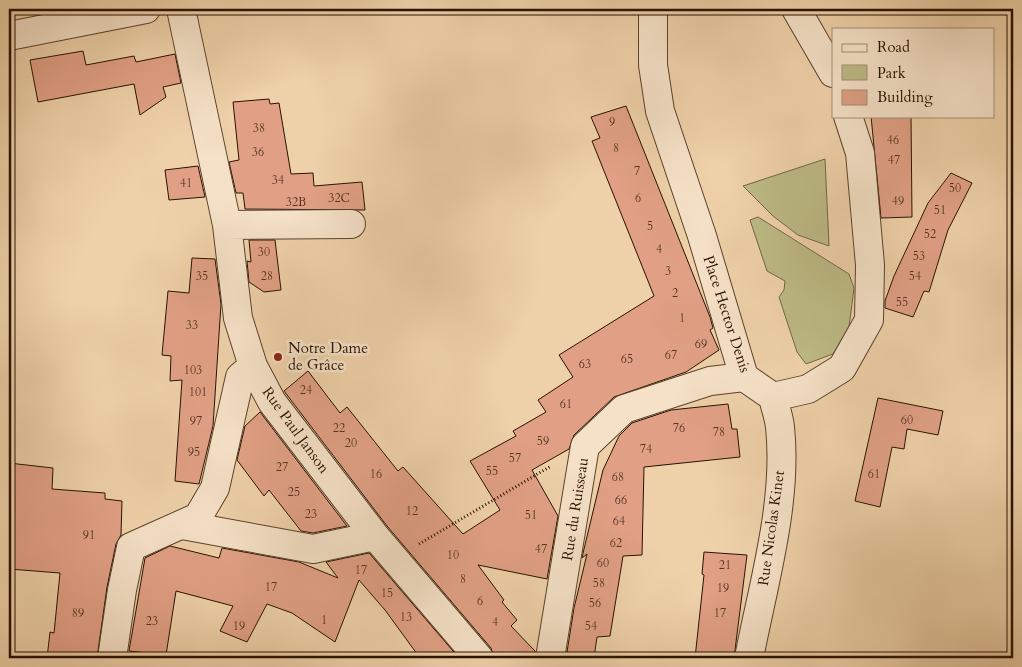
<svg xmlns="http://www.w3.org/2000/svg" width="1022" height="667" viewBox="0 0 1022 667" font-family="Cardo,serif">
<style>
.green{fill:#bdba85;stroke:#736643}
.building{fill:#e1a085;stroke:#291201}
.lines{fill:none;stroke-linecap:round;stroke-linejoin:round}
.minor-casing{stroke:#5a422b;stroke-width:30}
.path{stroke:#291201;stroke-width:3;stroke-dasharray:1 2.5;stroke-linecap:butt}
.minor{stroke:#f5e1c7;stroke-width:28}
.poi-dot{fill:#8f2418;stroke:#f5e1c7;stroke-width:2}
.labels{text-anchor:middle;stroke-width:5;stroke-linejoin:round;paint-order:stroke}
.number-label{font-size:12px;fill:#573622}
.street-label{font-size:15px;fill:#291201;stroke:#f5e1c7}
.poi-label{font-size:15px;fill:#291201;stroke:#f5e1c7;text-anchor:start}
</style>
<rect width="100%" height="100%" fill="#efd1a9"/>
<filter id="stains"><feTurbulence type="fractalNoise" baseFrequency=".004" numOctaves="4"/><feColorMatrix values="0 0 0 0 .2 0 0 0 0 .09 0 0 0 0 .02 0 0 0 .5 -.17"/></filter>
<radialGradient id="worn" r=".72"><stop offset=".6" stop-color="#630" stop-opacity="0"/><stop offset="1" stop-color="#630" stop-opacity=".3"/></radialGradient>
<!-- green -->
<path class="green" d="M825,159L829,246L798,235L773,216L743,186Z
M758,217L849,274L854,288L849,327L833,354L806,364L797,352L779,297L784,290L785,281L767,271L750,220Z"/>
<!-- building -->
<path class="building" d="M83,51L86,65L134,56L136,62L175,54L181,83L163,87L166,97L140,115L134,84L38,102L30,60Z
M269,99L270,104L279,103L291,174L313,173L314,186L362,182L365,210L245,209L243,193H236L229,162L239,160L233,102Z
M626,106L710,317L713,328L710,330L719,350L686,372L614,397L574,435L569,449L532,470L558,516L547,579L478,565L504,600L502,602L517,620L511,626L535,651V658H494L491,648L387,526L284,391L308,371L340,413L347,407L398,471L403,467L463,534L500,510L470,461L516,436L513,431L546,412L538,400L573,377L559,355L654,296L592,141L600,138L591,117Z
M871,116H911L912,217L881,218Z
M198,166L205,197L169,200L165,170Z
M951,173L972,183L948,230L929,292L924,291L913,317L885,308V301L894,276L928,203Z
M249,240H275L281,290L264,292L249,282L247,261L251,262Z
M192,258L215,259L221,304L213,426L199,484L175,481L182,380L170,381L171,356L162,355L168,291L189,293Z
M878,398L943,411L938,435L907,429L904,449L892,447L880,507L855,501Z
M728,404L732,429H737L740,457L644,467L642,555L623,556L610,636L597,637L594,658L567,652L574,608L587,554L582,558L584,549L603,470L619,436L632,423L671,410Z
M260,412L347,526L313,533L301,531L269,490L264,496L237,460L245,426Z
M9,463L53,468L52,489L105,493V499L122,501L121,535L116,544L107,587L97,658H47L50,632L54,633L60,573L9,569Z
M170,546L219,558L222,548L299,562L338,578L326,562L369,553L459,658H420L385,610L359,580L335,642L292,613L267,604L247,642L220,631L233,606L176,591L166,655L129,651L145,558Z
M704,552L747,555L734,658H695L704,575L702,574Z"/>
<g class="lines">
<defs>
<path id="minor" d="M181,9L227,225L238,318L253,366L272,402L375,536L479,658
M653,9V65L660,111L702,236L744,377L773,397L808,389L842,368L869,320L870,265L860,153L848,116
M796,9L833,73
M9,36L146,9
M227,225L351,224
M182,525L313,549L375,536
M112,658L122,590L131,547L198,517L215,488L240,377L253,366
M550,658L585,446L624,409L710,381L744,377
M749,658C763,585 788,502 780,427C779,417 775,407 773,397"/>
</defs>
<!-- minor casing -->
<use href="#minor" class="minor-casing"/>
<!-- path -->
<path class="path" d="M419,544L551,466"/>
<!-- minor -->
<use href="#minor" class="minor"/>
</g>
<!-- markers -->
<circle class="poi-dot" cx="278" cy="357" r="5"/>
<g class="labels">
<!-- number labels -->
<g class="number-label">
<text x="612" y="126">9</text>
<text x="259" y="132">38</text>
<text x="893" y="144">46</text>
<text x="616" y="152">8</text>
<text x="258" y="156">36</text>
<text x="894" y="164">47</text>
<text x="637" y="175">7</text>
<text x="278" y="184">34</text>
<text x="186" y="187">41</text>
<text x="955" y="192">50</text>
<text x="339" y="202">32C</text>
<text x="638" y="202">6</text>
<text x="898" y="205">49</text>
<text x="296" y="206">32B</text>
<text x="940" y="214">51</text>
<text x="650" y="230">5</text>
<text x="930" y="238">52</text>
<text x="659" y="253">4</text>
<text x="264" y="256">30</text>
<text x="919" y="260">53</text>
<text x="668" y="275">3</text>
<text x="202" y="280">35</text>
<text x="267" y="280">28</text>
<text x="915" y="280">54</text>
<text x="675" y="297">2</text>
<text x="902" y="306">55</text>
<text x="682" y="322">1</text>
<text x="192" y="329">33</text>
<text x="701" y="348">69</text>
<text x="671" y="359">67</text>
<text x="627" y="363">65</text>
<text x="585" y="368">63</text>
<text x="193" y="374">103</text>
<text x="306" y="394">24</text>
<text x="198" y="396">101</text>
<text x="566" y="408">61</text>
<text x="907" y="424">60</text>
<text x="196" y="425">97</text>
<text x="339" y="432">22</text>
<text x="679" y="432">76</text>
<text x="719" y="436">78</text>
<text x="543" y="445">59</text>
<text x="351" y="447">20</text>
<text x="646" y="453">74</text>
<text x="194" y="456">95</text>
<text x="515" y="462">57</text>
<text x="282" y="471">27</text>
<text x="492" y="475">55</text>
<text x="376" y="478">16</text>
<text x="874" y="478">61</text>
<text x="618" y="481">68</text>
<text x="294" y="496">25</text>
<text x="621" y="504">66</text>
<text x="412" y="515">12</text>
<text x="311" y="518">23</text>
<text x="531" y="519">51</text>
<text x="619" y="525">64</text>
<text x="89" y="539">91</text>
<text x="616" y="547">62</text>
<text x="541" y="553">47</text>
<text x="453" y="559">10</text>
<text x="603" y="567">60</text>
<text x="725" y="569">21</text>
<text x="361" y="574">17</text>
<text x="463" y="583">8</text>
<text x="599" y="587">58</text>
<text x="271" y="591">17</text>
<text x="723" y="592">19</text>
<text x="387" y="597">15</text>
<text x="480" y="605">6</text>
<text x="595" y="607">56</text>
<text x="78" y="617">89</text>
<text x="720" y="617">17</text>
<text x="406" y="621">13</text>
<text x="324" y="624">1</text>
<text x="152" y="625">23</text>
<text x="495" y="626">4</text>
<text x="239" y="630">19</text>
<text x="591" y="630">54</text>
</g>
<!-- street labels -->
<g class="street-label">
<text transform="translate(727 314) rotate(72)" y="5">Place Hector Denis</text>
<text transform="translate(296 430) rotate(54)" y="5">Rue Paul Janson</text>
<text transform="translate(575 509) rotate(-81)" y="5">Rue du Ruisseau</text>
<text transform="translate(771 528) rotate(-82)" y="5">Rue Nicolas Kinet</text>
</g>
<!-- poi labels -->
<g class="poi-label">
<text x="288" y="353">Notre Dame<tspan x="288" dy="17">de Grâce</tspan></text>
</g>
</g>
<!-- margin -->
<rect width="1022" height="667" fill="none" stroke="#efd1a9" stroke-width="30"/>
<rect x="10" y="10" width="1002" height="647" fill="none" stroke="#291201" stroke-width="2.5"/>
<rect x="15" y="15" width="992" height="637" fill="none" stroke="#291201"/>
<!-- legend -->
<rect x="832" y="28" width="162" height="90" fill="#f5e1c7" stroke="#a38e78"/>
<rect x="842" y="44" width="25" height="8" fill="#f5e1c7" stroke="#a38e78"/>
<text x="877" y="52" font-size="15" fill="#291201">Road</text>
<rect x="842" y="65" width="25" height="15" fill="#bdba85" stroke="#a38e78"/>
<text x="877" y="78" font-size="15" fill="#291201">Park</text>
<rect x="842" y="90" width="25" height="15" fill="#e1a085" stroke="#a38e78"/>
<text x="877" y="102" font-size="15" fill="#291201">Building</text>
<rect width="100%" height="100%" filter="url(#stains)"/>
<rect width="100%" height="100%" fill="url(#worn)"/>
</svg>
